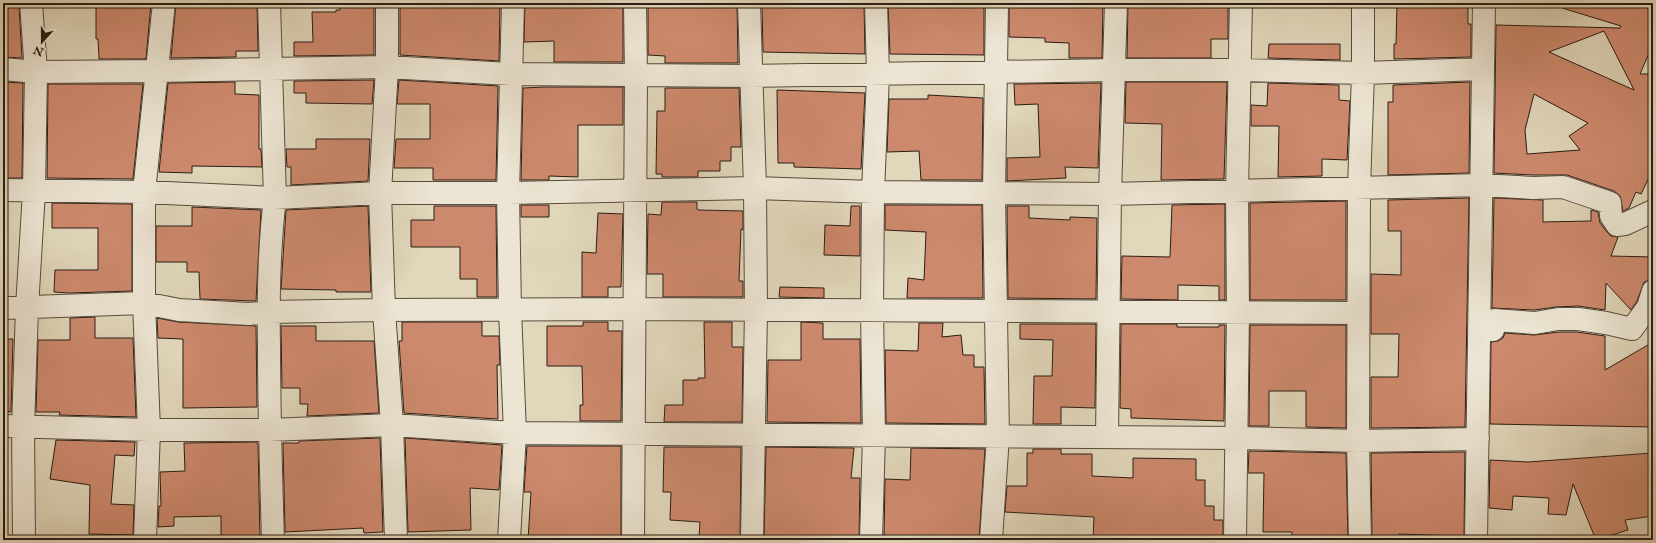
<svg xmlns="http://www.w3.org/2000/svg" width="1656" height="543" viewBox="0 0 1656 543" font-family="'IM FELL Double Pica',serif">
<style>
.building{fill:#cd896d;stroke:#2a1c13;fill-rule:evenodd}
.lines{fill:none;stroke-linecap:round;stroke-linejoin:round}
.street-casing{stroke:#584b3d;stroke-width:24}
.street{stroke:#ece5d3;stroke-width:22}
</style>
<rect width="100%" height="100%" fill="#e1d7bb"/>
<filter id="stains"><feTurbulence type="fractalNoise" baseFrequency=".005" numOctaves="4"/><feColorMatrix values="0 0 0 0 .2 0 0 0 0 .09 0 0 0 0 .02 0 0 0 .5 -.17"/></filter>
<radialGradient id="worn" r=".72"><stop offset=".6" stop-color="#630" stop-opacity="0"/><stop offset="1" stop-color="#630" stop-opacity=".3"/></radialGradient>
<!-- building -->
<path class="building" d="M96,3H151L146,59H99L98,39H96Z
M176,3H217V6L257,5L258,51H236V57L171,58Z
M340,3H374V55L294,56V42H313L312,12H336V10H340Z
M400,3H500L499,61L400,55Z
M525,3H623V62H554V41L524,42Z
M648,3H737L738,63H665V56L648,55Z
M762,3H864L865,54L763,52Z
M888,3H984V55L890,54Z
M1009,3H1103L1102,58H1069V43L1045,42V38L1009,37Z
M1128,3L1228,5V39H1211V58H1127Z
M1397,3L1468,6V24H1471V57L1394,59V44H1396Z
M1563,3H1653V44L1640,74H1653V169L1641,194L1636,192L1629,208L1623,211L1620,196L1614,191L1567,175H1533L1494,173L1496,25L1620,28L1621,26L1562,8ZM1604,31L1629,80L1634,90L1549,52ZM1534,94L1588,123L1569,136L1580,150L1527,154L1525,130Z
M3,7H19L22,58L3,57Z
M1269,44H1340V60L1268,58Z
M374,80L372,104L306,103V93H294V81Z
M399,80L498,86L496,180H433V168H394L396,139H430V104H397Z
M3,82L23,83L22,178H3Z
M235,82V94L259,95V149H261L262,167L192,166V173L159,172L168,83Z
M1126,82H1227L1224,179L1161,180L1162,124L1125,123Z
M1470,82L1469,173L1388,175V102H1393V85Z
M1101,83L1098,168L1065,167L1066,178L1007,181V158L1040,157L1038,104L1015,105L1014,84Z
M1268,83L1339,85V100L1350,101L1347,160L1322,159V176L1278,177L1279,126H1251V105L1267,106Z
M48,84H143L133,179L47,178Z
M544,87H623V125H578V177L549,176V180H521L523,88Z
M665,88H739L741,147H731V161H720V171H698V177H662V174H656L657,111H665Z
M777,90L865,93L861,169L794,167V163H778Z
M928,95L983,98L982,180H921L919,151L887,152L889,99H928Z
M316,139H370L368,181L291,185V167H287L286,149H316Z
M1469,198L1465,427L1371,428V377H1398L1399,334H1371V274L1401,275V231H1388V200Z
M1494,198L1543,200V222L1591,221V210L1598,212L1600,223L1607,232L1611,236L1618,237L1611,256L1653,257V279L1644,282L1637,301L1631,310L1606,283L1605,310L1578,306L1556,307L1534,310L1492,308Z
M1346,201V300H1250V203Z
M662,202H697V209L699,210L743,211V230L741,229L739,281H743V297H663V274H647L648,214L661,215Z
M52,203L132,204V291L69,293L54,292L55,270H98V228H52Z
M1225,204V300H1219V286L1178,285V300L1121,299L1122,256L1170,257L1172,205Z
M521,205H549V217H521Z
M885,205H982L983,298H907L908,278L924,280L926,232L885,230Z
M368,206L371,292H336V290L281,289L286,210Z
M434,206H496L497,297H477V279H460V247H411V220H434Z
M851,206H860V256L824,255L825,225L850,226Z
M1007,206H1029V218L1070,220V217L1097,218L1096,299L1008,298Z
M192,207L261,210L256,301L200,299L199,272H187V262H156V226H192Z
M598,213L623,214L621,287H608V297H582V252L596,253Z
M780,287L824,288V298L779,297Z
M95,317V338H133L136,417L59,415L60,412H36L38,340H70V318Z
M157,318L178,322L256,326L257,407L183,408V339L158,338Z
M402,322H482V336H499L500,365H497L498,419L404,413L399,341H402Z
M583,322H608V331H622L621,421H580V405H583L582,366H547V326H583Z
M704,322H732V347H743L742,422H664L665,405H683V380H698V378H705Z
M801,322L823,323V339H860L861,423L767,422L768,360H801Z
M919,323H943L942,337L961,335L963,355H974V367H984L985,424L886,423L885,350L918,351Z
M1020,324H1096L1095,408L1061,407V424H1033L1034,376H1052L1053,340L1020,339Z
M1121,324H1177V327H1219V325H1225L1224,421L1131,418V409L1120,408Z
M1250,325H1346V428L1306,427V391H1269V426H1249Z
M281,326H316V341H374L379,413L307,416L308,404H300V388H282Z
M1559,332H1577L1605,336V370L1653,342V427L1490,424L1491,342L1498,341L1503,338L1505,333L1534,335Z
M3,339H13L11,412L3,411Z
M380,438L383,532L364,533L363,528L285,532L283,443H299V441Z
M405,438L502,445L499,490L470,488L471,530L408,532Z
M56,440L135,442L134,456L115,455L111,504L134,505L133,535L89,534L90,485L50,479Z
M256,442L258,444L260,540H221V516L174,517V526L158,527L159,506H161L160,472L185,471L184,443Z
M527,446H621V540H528L531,492H524Z
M664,447H741L740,540L699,537L700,522L670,520L671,492H663Z
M766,447L854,448L851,478H860L859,540H764Z
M911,448L985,449L979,540L884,538L885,479L910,480Z
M1033,449H1061V454H1092V476L1133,478V458L1196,459V480H1205V506H1214V520H1223V540H1093L1094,517L1005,512L1007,486H1027V453H1033Z
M1249,451L1346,453L1348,540H1292V532H1263L1264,473H1248Z
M1465,452L1464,540H1457V536L1399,534V540H1372L1371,453Z
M1653,453V516L1625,520L1628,530L1596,540L1573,484L1566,515L1548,514L1549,498L1513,496L1512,510L1489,508L1490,460L1528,462Z"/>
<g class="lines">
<defs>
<path id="street" d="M269,3L275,198C269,247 268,297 269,346C269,411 271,475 273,540
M387,3V67L380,193L384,310L392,425L396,540
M749,3L755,188L756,310L752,540
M3,69L36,72L158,71L387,67L510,74L751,76L1115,70H1240L1363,73L1483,69
M3,190L144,192L275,198L380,193H508L755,188L873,192L1110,194L1481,185L1533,188L1563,187L1610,203L1611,216L1617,225L1625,224L1653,211
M3,308L144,303L179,310L249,314L268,312L384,310L635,309L1358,313
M1479,328L1493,330L1494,320L1535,323L1558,319H1578L1606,323L1632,329L1648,307L1653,291
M3,426L149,430H269L392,425L515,433L1237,438L1358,441L1478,439
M1107,437L1110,194L1116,3
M24,540L23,427L27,308L34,191L36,72L31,3
M145,540L149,430L144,303V192L164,3
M509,540L515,433L510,310L508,193L513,3
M633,540L636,76L635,3
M871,540L874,436L872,310L873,192L878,75L876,3
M991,540L998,436L994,193L997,3
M1235,540L1238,312L1237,191L1241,3
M1360,540L1358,441L1359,188L1363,73V3
M1476,540L1484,3"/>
</defs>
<!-- street casing -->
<use href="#street" class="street-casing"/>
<!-- street -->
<use href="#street" class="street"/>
</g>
<!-- margin -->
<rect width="1656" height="543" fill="none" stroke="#e1d7bb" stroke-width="16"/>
<rect x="4" y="4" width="1648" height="535" fill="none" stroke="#2a1c13" stroke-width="2"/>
<rect x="8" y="8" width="1640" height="527" fill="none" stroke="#2a1c13"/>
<!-- north arrow -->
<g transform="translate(42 42) rotate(201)" stroke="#ece5d3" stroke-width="3" paint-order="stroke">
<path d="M0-3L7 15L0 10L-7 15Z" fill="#2a1c13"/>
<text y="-6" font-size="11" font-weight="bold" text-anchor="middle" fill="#2a1c13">N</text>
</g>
<rect width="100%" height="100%" filter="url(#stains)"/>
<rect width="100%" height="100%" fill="url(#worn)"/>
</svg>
